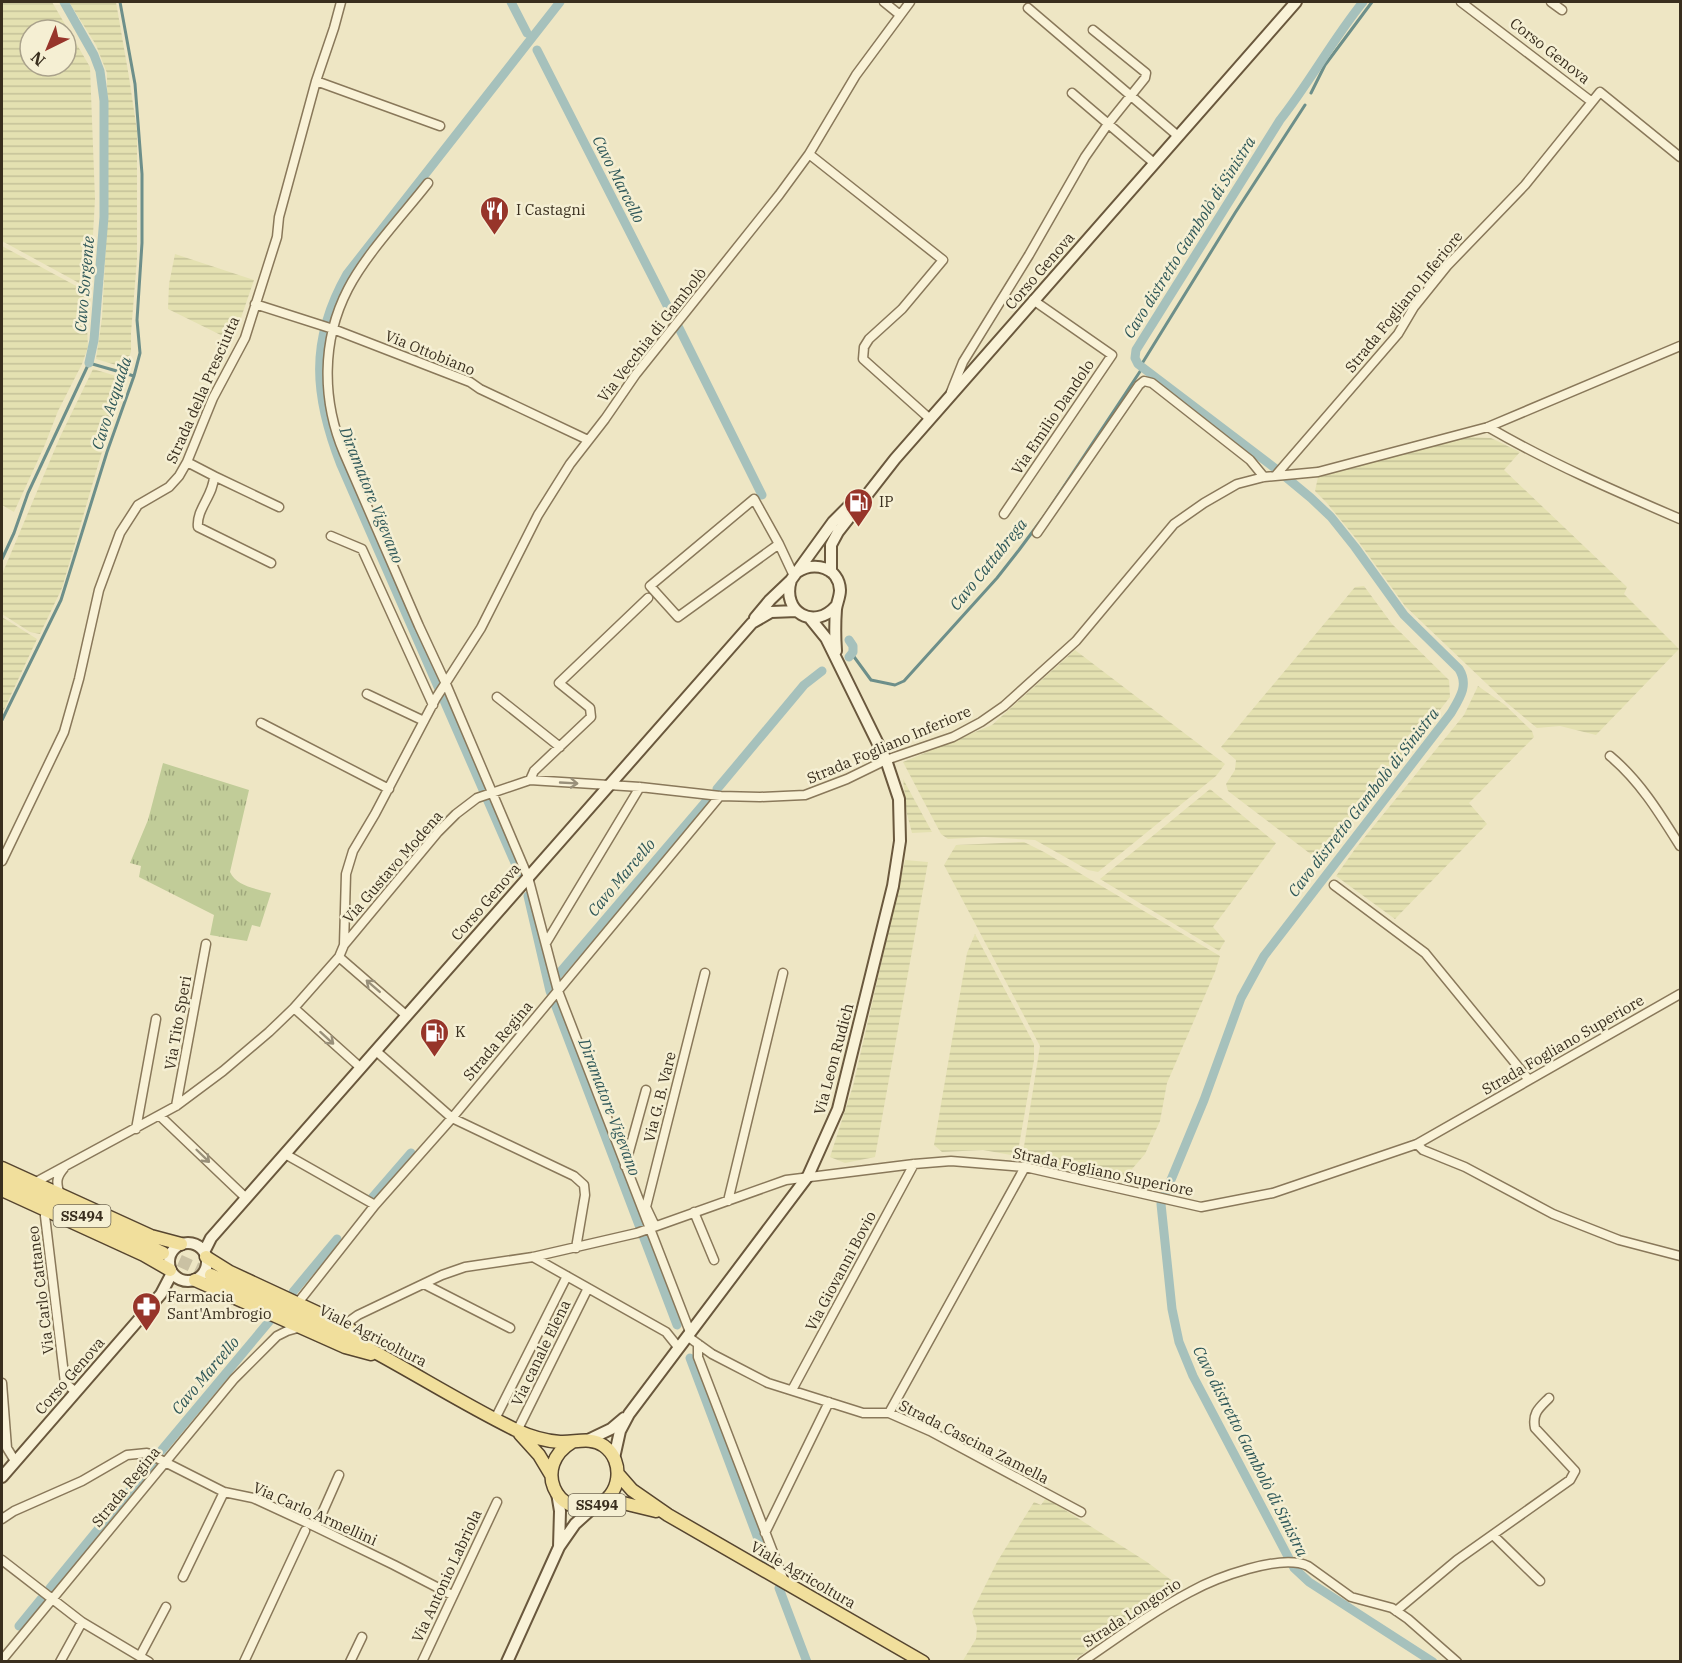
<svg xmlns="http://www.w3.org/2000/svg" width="1682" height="1663" viewBox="0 0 1682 1663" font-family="'IBM Plex Serif',serif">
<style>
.farmland{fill:url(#farmland-rules);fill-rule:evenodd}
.grass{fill:url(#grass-tufts)}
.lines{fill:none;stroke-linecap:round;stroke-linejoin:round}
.stream{stroke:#6d8f8a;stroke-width:3}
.canal{stroke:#a6c1bc;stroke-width:9}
.primary-tunnel{stroke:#cac1a3;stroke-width:12;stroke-dasharray:12 6;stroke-linecap:butt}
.minor-casing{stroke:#89785a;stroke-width:11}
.secondary-casing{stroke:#6a583d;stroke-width:14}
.primary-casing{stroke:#56452f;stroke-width:15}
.minor{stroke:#f9f2d7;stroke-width:8}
.secondary{stroke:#f9f2d7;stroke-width:10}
.primary{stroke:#f1df9c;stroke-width:12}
.oneway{stroke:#99907a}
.labels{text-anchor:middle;stroke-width:5;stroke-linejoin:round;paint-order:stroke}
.shield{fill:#f5efd3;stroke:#716854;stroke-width:1.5}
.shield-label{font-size:14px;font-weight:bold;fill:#392e1e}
.street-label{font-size:15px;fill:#392e1e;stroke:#f5efd3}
.poi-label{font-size:15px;fill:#392e1e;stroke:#f5efd3;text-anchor:start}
.water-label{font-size:16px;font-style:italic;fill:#2e5758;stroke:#f5efd3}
</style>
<defs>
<pattern id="farmland-rules" width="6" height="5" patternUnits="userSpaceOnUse" patternTransform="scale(1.5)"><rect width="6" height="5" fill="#e4e1b1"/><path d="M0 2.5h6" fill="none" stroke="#c4c198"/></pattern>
<pattern id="grass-tufts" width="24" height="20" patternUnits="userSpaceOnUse" patternTransform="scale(1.5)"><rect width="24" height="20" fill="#c1cc98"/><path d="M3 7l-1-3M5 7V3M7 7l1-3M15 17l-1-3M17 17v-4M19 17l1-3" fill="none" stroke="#9ea67b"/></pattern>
</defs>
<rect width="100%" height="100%" fill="#eee6c4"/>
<!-- farmland -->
<path class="farmland" d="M2,2H52L90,67L95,199L90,289L2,241ZM30,30H66V66H30Z
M69,2H116L129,77L137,131V259L131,333V351L126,368L96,359L102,318L108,205L107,73L96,45Z
M2,246L91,294L87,327L88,347L82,364L58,411L44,447L14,512L2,505Z
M175,254L254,280L233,341L168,309L169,284Z
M93,369L126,379L101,455L62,588L40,634L30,632L2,614L3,572L60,437Z
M1466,437L1491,438L1520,452L1504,470L1627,587L1624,594L1679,649L1596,735L1560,726L1537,728L1507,703L1405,606L1358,541L1326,502L1315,491L1318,477Z
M1364,586L1392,624L1449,680L1450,697L1321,862L1228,791L1226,784L1235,770L1236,760L1221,747L1355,587Z
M2,617L37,639L2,714Z
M1075,650L1225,764L1216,776L1098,872L1088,870L1035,840L984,837L948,839L941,834L903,762L992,725Z
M1478,686L1505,705L1532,731L1534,737L1469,803L1487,824L1395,919L1336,876L1355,849L1464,715Z
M903,779L932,832L912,833L907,814Z
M1210,789L1276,843L1213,927L1225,941L1219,951L1100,879Z
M1024,842L1044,852L1220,956L1215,972L1167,1083L1160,1121L1145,1154L1126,1176L1109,1179L1022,1159L1040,1046L944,865L956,845Z
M905,860L928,862L875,1157L845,1163L830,1157L853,1086Z
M975,934L1034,1044V1060L1018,1151L1011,1155L983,1150L942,1152L934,1145L967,953Z
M1046,1498L1147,1562L1182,1588L1072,1661L962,1662L976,1639L977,1628L972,1612L997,1562L1034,1502L1041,1505Z"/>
<!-- grass -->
<path class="grass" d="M163,763L249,790L230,872C236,886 257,889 271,893L260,927L252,925L247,941L210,935L214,915L139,877L141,866L130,863L148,820Z"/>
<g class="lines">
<!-- stream -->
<path class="stream" d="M1311,93L1325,65L1372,2
M1143,362L1235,213L1305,105
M2,559L14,533L28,493L89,363L134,376
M852,654L871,680L895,685L904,681L997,578L1019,550L1045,515L1141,370
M2,720L61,600L107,452L134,376L140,353L137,320L142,243V174L135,84L120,2"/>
<!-- canal -->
<path class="canal" d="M64,2L94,55L100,71L104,101V217L94,340L89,363
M511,2L527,33
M1363,2C1333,39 1310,82 1280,120L1136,350L1135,358L1138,364L1276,469L1311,498L1331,517L1355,547L1404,615L1459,669C1469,685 1460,698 1451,713L1264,956L1241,998L1204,1100L1161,1204L1172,1309L1179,1342L1193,1376L1294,1568L1309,1582L1433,1662
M537,50L675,321
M678,326L762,495
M849,657L853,652V646L849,640
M717,789L804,685L822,671
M519,872L341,465C314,396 309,341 347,274L560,2
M528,896L550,991L677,1325
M557,976L709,798
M372,1198L411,1153
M293,1292L337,1239
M690,1358L766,1560
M161,1451L272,1318
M50,1588L154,1461
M779,1588L807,1662
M19,1626L41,1599"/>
<!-- primary-tunnel -->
<path class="primary-tunnel" d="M163,1253L211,1275"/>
<defs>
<path id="minor" d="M884,2L900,15
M1461,2L1592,102
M1551,2L1562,10
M1028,8L1178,136
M316,81L440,126
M1072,93L1154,163
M809,154L943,260L902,309L869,339L864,347L863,359L930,419
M428,183C403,215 366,254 348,289C321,341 322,401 344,453L419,626L446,684L528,877L558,991L690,1332
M255,304L333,329L470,382L480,389L588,440
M951,392L963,362L1029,255L1085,157L1108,124L1145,78L1146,73L1093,30
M1488,427C1550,463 1615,491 1680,519
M187,462L214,476C214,495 196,509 198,527L271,563
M1276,475L1398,334L1414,307L1447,266L1525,185L1600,92L1680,157
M214,476L279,507
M1004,514L1112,355L1033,300
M1037,533L1139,385L1144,381L1152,383L1250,460L1264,477
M331,536L362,549L433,705
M779,544L678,617L650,586L754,499L779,544L794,576
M367,694L424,721
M497,697L560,747
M261,723L389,789
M1610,756C1640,781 1660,814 1680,846
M530,780L534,771L591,717L590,708L559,683L648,598
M2,861L64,732L79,679L99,590L120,533L138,505L169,487L179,476L187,462L213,398L245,338L277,237L279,217L316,81L334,28L341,2
M1334,885L1425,953L1529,1080
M546,943L640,787
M344,945L438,832L456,814L477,798L530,780L640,787L720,796L760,797L805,795L847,779L886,760L953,737L981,722L1004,706L1076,641L1174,524L1204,503L1237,484L1264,477L1318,472L1488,427L1680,346
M339,957L407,1016
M294,1008L361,1068
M376,1051L452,1118L574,1176L584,1185L585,1195L576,1248
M176,1106L206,944
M160,1116L246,1198
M136,1129L156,1019
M1417,1144L1423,1150L1465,1167L1553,1214L1619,1240L1680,1256
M285,1154L375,1205
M625,1166L646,1090
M34,1183L176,1106L223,1071L269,1032L294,1008L339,957L344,945L346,874L353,851L375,814L436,698L481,628L538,515L570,464L605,419L636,374L779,195L809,154L856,75L910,2
M60,1195C56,1183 56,1177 64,1168
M728,1201L783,973
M694,1212L714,1260
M45,1216L65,1383L76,1392
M655,1226L646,1207L705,973
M533,1257L666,1332L678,1347
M424,1284L510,1328
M297,1304L375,1205L452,1118L720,796
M344,1325L358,1315L442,1275L465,1267L533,1257L637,1233L786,1180L914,1164L951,1161L1025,1167L1201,1207L1273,1193L1417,1144L1680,994
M687,1336L712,1354L768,1383L863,1413H889L930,1431L1081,1512
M698,1344V1357L784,1581
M2,1383L7,1448L15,1461
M792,1390L914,1164
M889,1413L1025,1167
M495,1419L567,1276
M517,1431L588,1288
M2,1519L14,1511L82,1481L127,1455L147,1453L224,1492L253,1498L316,1527L394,1565L452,1595
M316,1527L339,1475
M765,1533L829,1402
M1494,1536L1540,1581
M2,1560L82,1622L149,1662
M183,1577L224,1492
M1396,1611L1457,1560L1570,1480L1575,1471L1535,1428C1532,1413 1539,1408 1549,1398
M140,1656L166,1607
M2,1660L234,1379L277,1336L287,1331L301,1327
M60,1662L82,1622
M244,1662L305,1531
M350,1662L362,1637
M422,1662L497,1502
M1082,1662C1117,1638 1152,1612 1190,1592C1215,1578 1281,1553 1308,1566L1351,1597L1392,1608L1408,1619L1457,1662"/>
<path id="secondary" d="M797,572C814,561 839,567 840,590C840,597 837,602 836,609C835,623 835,637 836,651
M831,572V545L838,532L895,459L1296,2
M791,580C781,612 814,631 836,606
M755,618L770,600L791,580L833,522L857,498
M169 1262a19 19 0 1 1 38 0a19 19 0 1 1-38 0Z
M204,1252L211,1238L752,623L771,612L797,611
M588,1440L611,1429L624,1418
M614,1458L620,1431L629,1414L808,1176L838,1109L893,886L900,841L899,799L886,760L826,638L809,617
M2,1477L161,1294L172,1273
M557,1493L560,1511L559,1547
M507,1662L559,1547L575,1524L596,1505"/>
<path id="primary" d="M2,1168L151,1236L181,1244
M2,1178L163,1253
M2,1190L144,1255L170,1270
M206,1257L230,1272L344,1325L369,1343
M211,1275C261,1298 312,1319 360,1344C413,1372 463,1404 516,1430C529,1436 545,1441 560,1442C575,1443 590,1436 604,1446C625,1461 621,1497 596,1505C556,1519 532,1466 572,1442
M195,1280L345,1347L371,1354
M520,1434L539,1455L551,1475
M618,1474L632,1490L668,1515L923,1662
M601,1503H623L656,1511"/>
</defs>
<!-- minor casing -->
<use href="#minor" class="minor-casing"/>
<!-- secondary casing -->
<use href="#secondary" class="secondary-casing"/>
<!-- primary casing -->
<use href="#primary" class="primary-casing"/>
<!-- minor -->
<use href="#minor" class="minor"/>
<!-- secondary -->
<use href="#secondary" class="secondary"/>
<!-- primary -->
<use href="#primary" class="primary"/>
</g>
<!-- one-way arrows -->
<defs><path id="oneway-shaft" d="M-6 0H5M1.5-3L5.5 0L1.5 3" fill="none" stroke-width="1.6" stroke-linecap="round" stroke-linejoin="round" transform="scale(1.5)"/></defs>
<g class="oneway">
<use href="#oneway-shaft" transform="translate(569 783) rotate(3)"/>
<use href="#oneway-shaft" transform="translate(373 986) rotate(-139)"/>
<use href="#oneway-shaft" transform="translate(327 1038) rotate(42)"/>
<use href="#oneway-shaft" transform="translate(203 1156) rotate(44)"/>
</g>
<!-- icons -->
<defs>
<symbol id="restaurant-pin" viewBox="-11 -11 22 30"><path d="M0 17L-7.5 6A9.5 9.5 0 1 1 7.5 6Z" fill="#97352a" stroke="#f5efd3"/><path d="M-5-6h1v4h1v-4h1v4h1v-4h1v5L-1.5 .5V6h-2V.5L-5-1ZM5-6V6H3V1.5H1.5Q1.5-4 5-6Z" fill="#fff"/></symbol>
<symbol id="fuel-pin" viewBox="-11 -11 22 30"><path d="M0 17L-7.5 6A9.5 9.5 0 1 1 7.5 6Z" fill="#97352a" stroke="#f5efd3"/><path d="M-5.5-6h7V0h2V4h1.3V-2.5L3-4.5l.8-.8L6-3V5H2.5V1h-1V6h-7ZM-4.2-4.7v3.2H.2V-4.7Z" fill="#fff"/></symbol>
<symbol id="pharmacy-pin" viewBox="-11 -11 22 30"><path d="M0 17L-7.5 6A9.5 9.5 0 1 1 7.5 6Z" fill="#97352a" stroke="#f5efd3"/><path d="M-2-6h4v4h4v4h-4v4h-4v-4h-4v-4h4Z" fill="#fff"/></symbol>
</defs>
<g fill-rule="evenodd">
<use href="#restaurant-pin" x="478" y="194" width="33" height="45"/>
<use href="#fuel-pin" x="842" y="486" width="33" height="45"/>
<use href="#fuel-pin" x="418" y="1016" width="33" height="45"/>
<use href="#pharmacy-pin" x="130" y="1290" width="33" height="45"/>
</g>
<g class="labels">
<!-- shield labels -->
<g class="shield">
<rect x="53.5" y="1205" width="57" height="22" rx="4.5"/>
<rect x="568.5" y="1494" width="57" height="22" rx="4.5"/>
</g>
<g class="shield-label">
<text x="82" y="1221">SS494</text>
<text x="597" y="1510">SS494</text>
</g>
<!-- street labels -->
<g class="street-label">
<text transform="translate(1550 51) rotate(38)" y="5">Corso Genova</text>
<text transform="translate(1040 271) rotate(-49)" y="5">Corso Genova</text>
<text transform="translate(1404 302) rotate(-51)" y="5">Strada Fogliano Inferiore</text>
<text transform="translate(652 335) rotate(-52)" y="5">Via Vecchia di Gambolò</text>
<text transform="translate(430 353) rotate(22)" y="5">Via Ottobiano</text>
<text transform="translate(203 390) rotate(-66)" y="5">Strada della Presciutta</text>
<text transform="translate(1053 417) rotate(-56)" y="5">Via Emilio Dandolo</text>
<text transform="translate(889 745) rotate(-23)" y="5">Strada Fogliano Inferiore</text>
<text transform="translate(393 867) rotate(-49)" y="5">Via Gustavo Modena</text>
<text transform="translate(486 902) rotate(-49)" y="5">Corso Genova</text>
<text transform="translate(178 1023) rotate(-80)" y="5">Via Tito Speri</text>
<text transform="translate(498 1041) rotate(-50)" y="5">Strada Regina</text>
<text transform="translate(1563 1045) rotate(-30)" y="5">Strada Fogliano Superiore</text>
<text transform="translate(834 1059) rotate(-75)" y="5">Via Leon Rudich</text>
<text transform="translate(660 1097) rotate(-76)" y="5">Via G. B. Vare</text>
<text transform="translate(1103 1172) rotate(12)" y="5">Strada Fogliano Superiore</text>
<text transform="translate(841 1271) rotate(-62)" y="5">Via Giovanni Bovio</text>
<text transform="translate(41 1290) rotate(-97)" y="5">Via Carlo Cattaneo</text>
<text transform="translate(373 1336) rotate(27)" y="5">Viale Agricoltura</text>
<text transform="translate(541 1353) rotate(-64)" y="5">Via canale Elena</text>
<text transform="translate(70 1376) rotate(-49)" y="5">Corso Genova</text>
<text transform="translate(974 1442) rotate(27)" y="5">Strada Cascina Zamella</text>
<text transform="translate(126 1487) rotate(-51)" y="5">Strada Regina</text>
<text transform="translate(315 1514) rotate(24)" y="5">Via Carlo Armellini</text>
<text transform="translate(803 1575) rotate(30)" y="5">Viale Agricoltura</text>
<text transform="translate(447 1576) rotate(-65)" y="5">Via Antonio Labriola</text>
<text transform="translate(1132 1613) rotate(-33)" y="5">Strada Longorio</text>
</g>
<!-- poi labels -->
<g class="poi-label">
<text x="516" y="215">I Castagni</text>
<text x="879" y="507">IP</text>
<text x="455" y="1037">K</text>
<text x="167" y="1302">Farmacia<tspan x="167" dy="17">Sant'Ambrogio</tspan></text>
</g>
<!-- water labels -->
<g class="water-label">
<text transform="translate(619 179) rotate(63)" y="6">Cavo Marcello</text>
<text transform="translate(1189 237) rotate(-58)" y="6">Cavo distretto Gambolò di Sinistra</text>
<text transform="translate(84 284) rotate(-85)" y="6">Cavo Sorgente</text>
<text transform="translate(111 403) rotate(-72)" y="6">Cavo Acquada</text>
<text transform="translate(372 495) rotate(68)" y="6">Diramatore Vigevano</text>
<text transform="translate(988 564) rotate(-51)" y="6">Cavo Cattabrega</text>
<text transform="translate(1363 802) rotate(-52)" y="6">Cavo distretto Gambolò di Sinistra</text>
<text transform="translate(621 877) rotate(-50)" y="6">Cavo Marcello</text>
<text transform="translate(610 1107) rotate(69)" y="6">Diramatore Vigevano</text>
<text transform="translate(205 1375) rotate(-50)" y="6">Cavo Marcello</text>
<text transform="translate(1251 1451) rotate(63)" y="6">Cavo distretto Gambolò di Sinistra</text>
</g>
</g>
<!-- border -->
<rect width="1682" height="1663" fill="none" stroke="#392e1e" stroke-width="6"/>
<!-- north arrow -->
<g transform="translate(48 48) rotate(223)"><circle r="28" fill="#f5efd3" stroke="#aaa28b" stroke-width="1.5"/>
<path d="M0-4.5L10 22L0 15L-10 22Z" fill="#97352a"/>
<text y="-9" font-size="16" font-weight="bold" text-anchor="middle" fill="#392e1e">N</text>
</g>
</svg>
